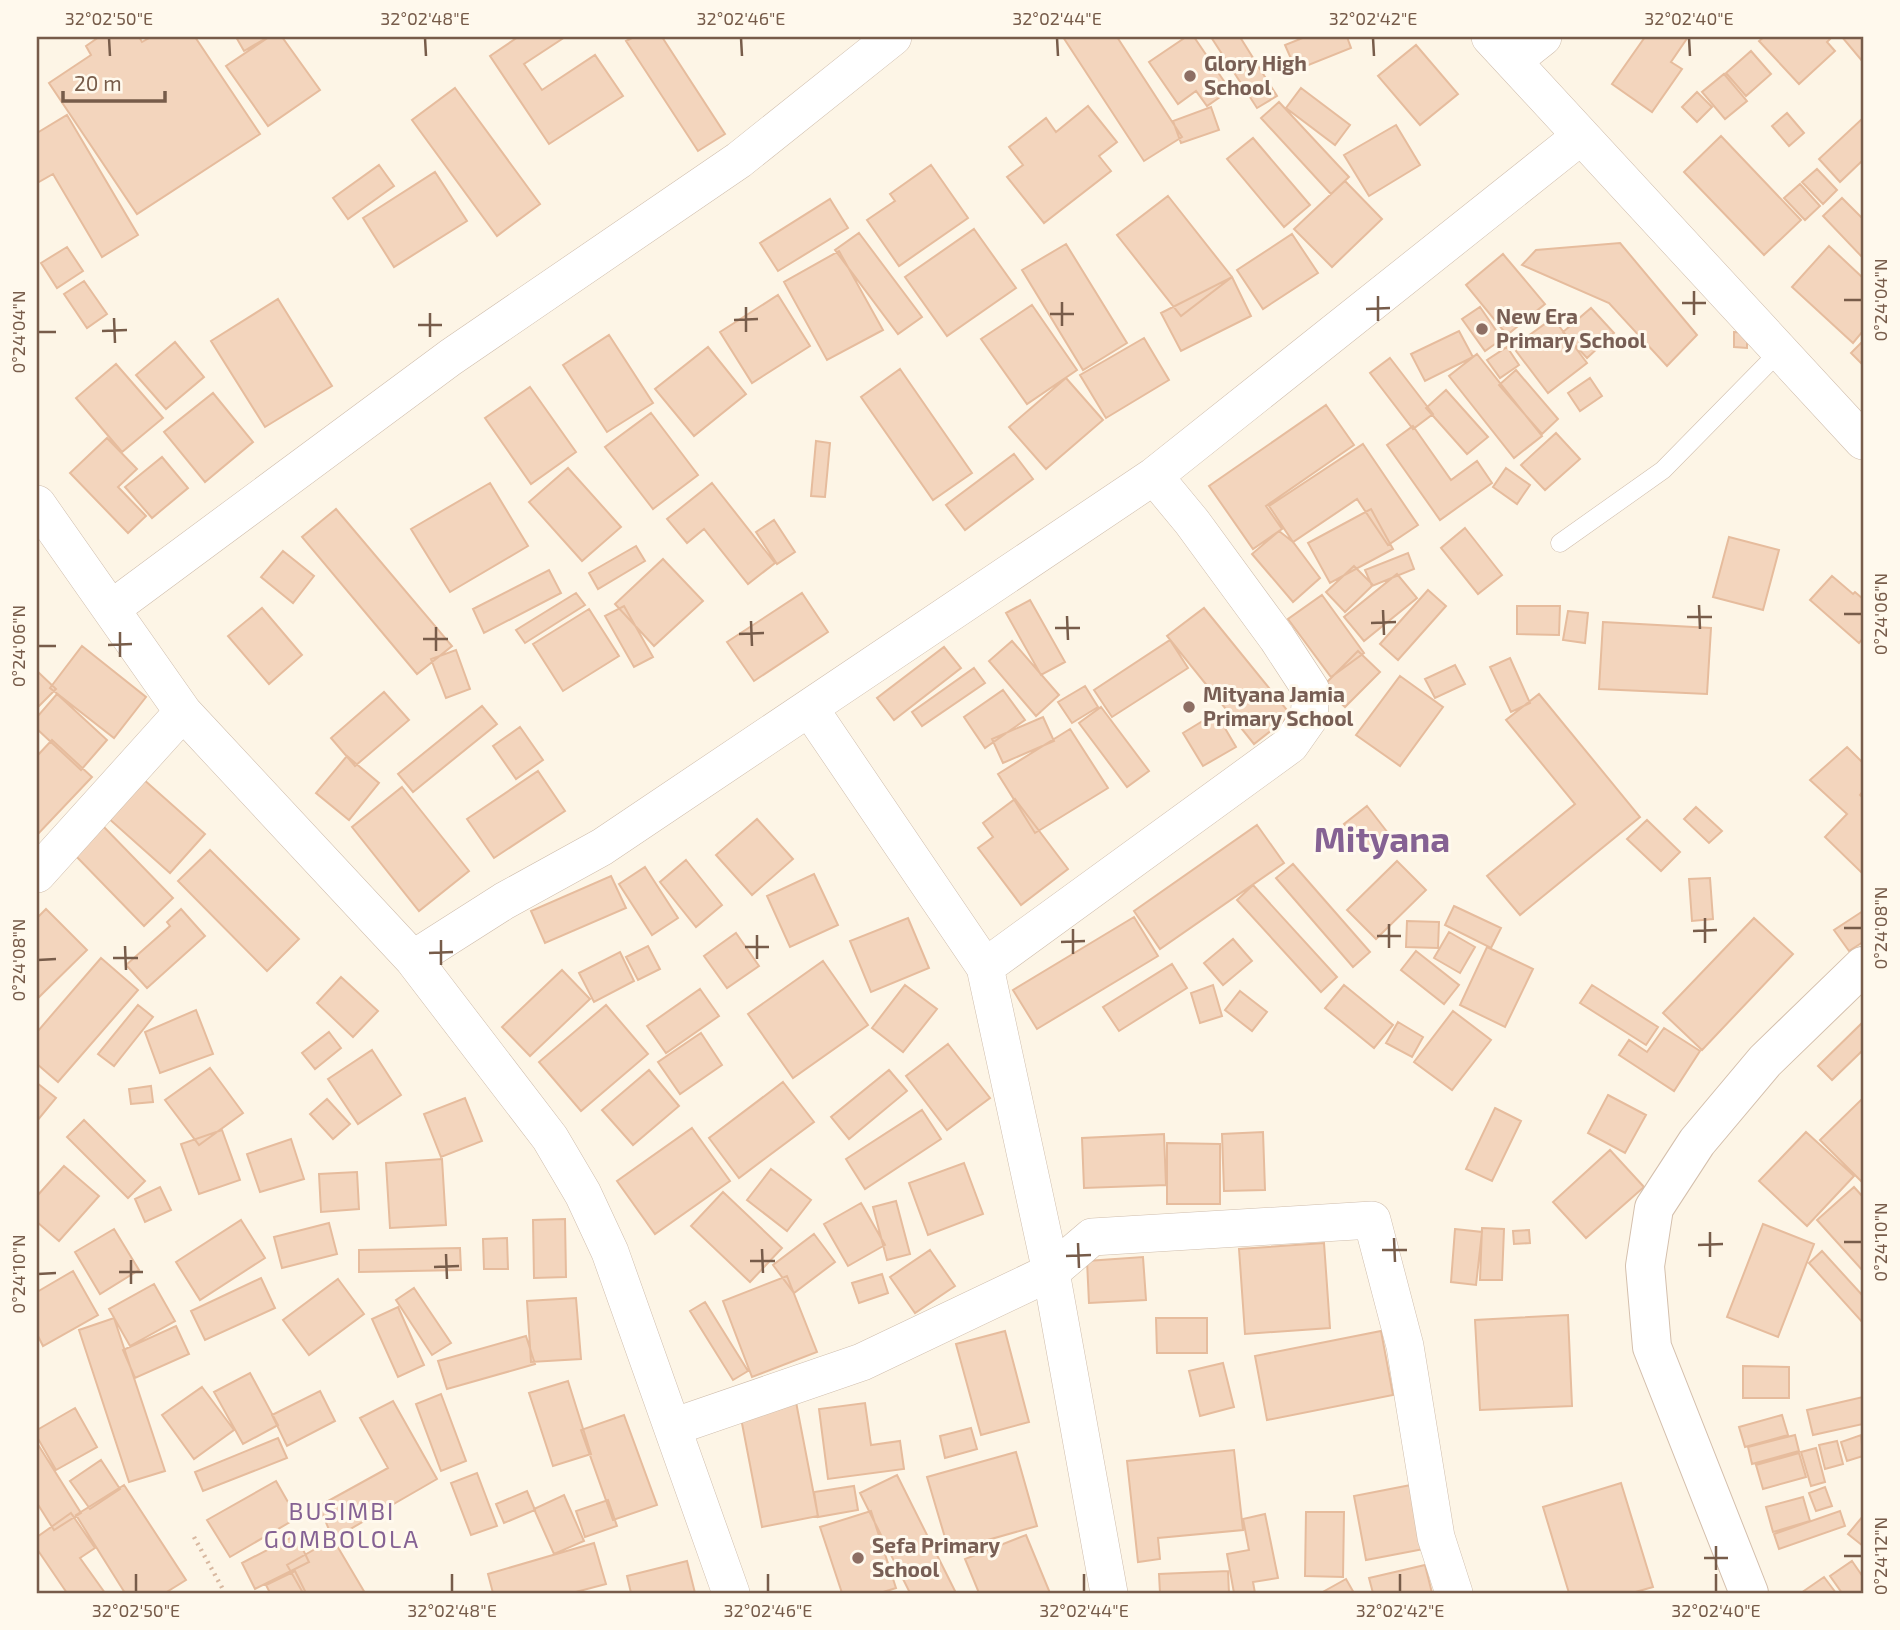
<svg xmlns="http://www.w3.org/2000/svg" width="1900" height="1630" viewBox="0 0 1900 1630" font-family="'Exo 2',sans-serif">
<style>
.building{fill:#f3d5bd;stroke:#e6bc9d;stroke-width:2}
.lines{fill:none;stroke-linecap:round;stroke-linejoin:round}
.service-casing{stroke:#cfbdac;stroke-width:19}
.minor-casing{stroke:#cfbdac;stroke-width:38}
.secondary-casing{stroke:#d4bfac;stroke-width:40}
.path{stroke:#d8b8a0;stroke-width:4.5;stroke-dasharray:2 5;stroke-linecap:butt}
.service{stroke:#fff;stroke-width:18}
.minor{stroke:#fff;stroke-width:37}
.secondary{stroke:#fff;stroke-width:38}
.ticks{fill:none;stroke:#775c4a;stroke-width:2.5}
.education-dot{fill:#8d6e63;stroke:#fff9ed;stroke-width:2.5}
.labels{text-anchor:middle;stroke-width:6;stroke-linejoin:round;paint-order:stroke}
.education-label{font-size:21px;font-weight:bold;fill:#785e54;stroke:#fff9ed;text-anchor:start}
.quarter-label{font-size:24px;letter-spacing:2px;fill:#856293;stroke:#fff9ed}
.town-label{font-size:35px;font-weight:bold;fill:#856293;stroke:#fff9ed}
.neatline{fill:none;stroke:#775c4a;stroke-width:2.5}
.ticks-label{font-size:18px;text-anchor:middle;fill:#775c4a}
</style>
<rect width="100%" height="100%" fill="#fdf5e6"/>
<!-- building -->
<path class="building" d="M99,37H139L142,42L151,37H195L260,134L137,214L49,83L91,55L86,46Z
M236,37H268L244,51Z
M269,37H282L320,90L268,126L226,66Z
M518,37H565L524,64L542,90L595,55L623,96L549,144L490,56Z
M634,37H662L725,134L698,151L626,41Z
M1063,37H1117L1182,137L1144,161Z
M1186,37H1194L1230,90L1207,106L1196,91L1178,104L1149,62Z
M1211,37H1240L1277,96L1257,108Z
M1305,37H1347L1351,48L1296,70L1285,45Z
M1645,37H1688L1671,62L1682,69L1652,112L1612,84Z
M1764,37H1832L1827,42L1835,51L1799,84L1759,41Z
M1842,37H1863V62Z
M1416,45L1458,94L1420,125L1378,76Z
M1751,51L1771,74L1746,96L1726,73Z
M1724,74L1747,101L1725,119L1702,92Z
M455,88L540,204L497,236L412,120Z
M1301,88L1350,125L1335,145L1286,108Z
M1697,92L1712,107L1697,122L1682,107Z
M1279,102L1349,177L1331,194L1261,118Z
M1088,106L1117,142L1099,156L1111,171L1044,223L1007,177L1023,165L1009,147L1046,118L1056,132Z
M1211,107L1219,130L1181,143L1173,121Z
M1787,113L1804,133L1789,146L1772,126Z
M67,115L138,235L102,257L53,174L37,183V133Z
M1863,118V160L1840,182L1819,159Z
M1396,125L1420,165L1369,196L1344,155Z
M1721,136L1801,220L1764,255L1684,172Z
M1253,138L1310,205L1284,227L1227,159Z
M379,165L394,186L348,219L333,198Z
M931,165L968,218L899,266L867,220L895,201L890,194Z
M1817,169L1837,190L1823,204L1802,182Z
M435,172L467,221L394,267L363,218Z
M1345,181L1382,219L1332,267L1294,229Z
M1800,184L1820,206L1805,220L1784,198Z
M1168,196L1232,277L1181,316L1117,235Z
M1842,198L1863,219V258L1823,216Z
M830,199L848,228L778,271L760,243Z
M974,229L1016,288L947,336L905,277Z
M859,233L922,317L898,334L835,250Z
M1292,234L1318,273L1263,309L1237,270Z
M1620,243L1697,335L1667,366L1609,303L1522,265L1536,250Z
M1066,244L1127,343L1083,370L1022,270Z
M1829,246L1863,278V331L1853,343L1792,287Z
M67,247L83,271L57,288L41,263Z
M839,251L883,330L827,360L784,282Z
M1503,254L1545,304L1507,335L1466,285Z
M1232,277L1251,316L1181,351L1161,313Z
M84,281L107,314L87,328L64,294Z
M778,295L810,346L752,383L720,332Z
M278,299L332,386L265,427L211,341Z
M1032,305L1077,370L1027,404L981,339Z
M1480,307L1502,339L1485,351L1462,319Z
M1591,308L1614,333L1587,358L1563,332Z
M1553,318L1587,363L1548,393L1513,347Z
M1459,331L1473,357L1425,381L1411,354Z
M1734,332L1747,333V348L1734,347Z
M609,335L653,403L607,432L563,365Z
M1144,338L1169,380L1106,418L1080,375Z
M1863,341V365L1851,353Z
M175,342L204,377L166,409L136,375Z
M708,347L746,394L694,436L655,389Z
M1507,347L1519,365L1500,378L1487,360Z
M1477,354L1542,436L1514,458L1449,376Z
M1390,358L1433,414L1413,429L1370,373Z
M116,364L163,418L122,452L76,398Z
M900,369L972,473L933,500L861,397Z
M1516,370L1558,419L1542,434L1499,385Z
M1066,378L1103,420L1046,469L1009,427Z
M1590,378L1602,396L1580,411L1568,393Z
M530,387L576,452L531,484L485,418Z
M1446,390L1488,437L1467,454L1426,408Z
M213,393L253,442L205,482L164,432Z
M1326,405L1354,445L1266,506L1282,529L1253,549L1209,486Z
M651,413L698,475L653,509L605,447Z
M1413,426L1451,480L1477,461L1492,483L1440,520L1387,445Z
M1556,433L1580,459L1545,490L1521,465Z
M107,438L137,469L118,487L146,516L128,533L70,473Z
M816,441L830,443L825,497L811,496Z
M1363,444L1418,525L1388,545L1357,499L1293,542L1269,506Z
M1014,454L1033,479L965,530L946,505Z
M162,457L188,488L152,518L125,487Z
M568,468L621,527L582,561L529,502Z
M1506,468L1530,485L1517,504L1493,487Z
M490,483L528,546L450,592L411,529Z
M712,483L775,563L748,584L704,529L687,543L667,519Z
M336,509L452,646L417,674L302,537Z
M1371,509L1393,549L1330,583L1308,543Z
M774,520L795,552L777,564L756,532Z
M1465,528L1502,575L1478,594L1441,548Z
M1279,531L1293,542L1320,578L1293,602L1252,554Z
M1729,537L1779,550L1763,610L1713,597Z
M636,546L645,561L598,589L589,573Z
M283,551L314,576L293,603L261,577Z
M1408,553L1414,569L1372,586L1365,570Z
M663,559L703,601L654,646L615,604Z
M1354,566L1373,585L1345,612L1326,592Z
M549,570L561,593L484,633L473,609Z
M1397,574L1417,598L1364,641L1344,617Z
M1832,576L1853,594L1855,592L1863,599V638L1859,643L1810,600Z
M1428,590L1446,606L1398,660L1380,644Z
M576,593L585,605L525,643L516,630Z
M802,593L828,632L754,681L727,642Z
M1322,595L1364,653L1331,677L1288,619Z
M1030,600L1065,662L1041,675L1006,613Z
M624,606L653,657L634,667L605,616Z
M1517,606H1560L1559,635L1517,634Z
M262,608L302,655L269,684L228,636Z
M1204,608L1291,715L1254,744L1167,636Z
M589,609L619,656L563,691L533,644Z
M1568,611L1588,613L1585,643L1563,640Z
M1603,622L1711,628L1707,694L1599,689Z
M1170,640L1188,668L1112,717L1094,690Z
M1012,641L1059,695L1036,716L989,661Z
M82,646L146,697L114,738L50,688Z
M944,647L961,668L894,720L877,698Z
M456,650L470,689L446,698L431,659Z
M1358,651L1380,672L1345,707L1323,686Z
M1510,658L1530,703L1511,712L1490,667Z
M1455,665L1465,684L1435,698L1425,679Z
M974,668L985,683L922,726L912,712Z
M37,671L56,689L37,708Z
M1400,676L1443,707L1400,766L1356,735Z
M1085,686L1098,707L1072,723L1058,702Z
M1003,690L1025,720L985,748L964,717Z
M384,692L409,720L355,766L331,738Z
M57,694L107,740L81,770L37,729V717Z
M1539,694L1640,817L1520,915L1487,876L1575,804L1506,720Z
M482,706L497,724L413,792L398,774Z
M1101,707L1149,771L1127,787L1079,723Z
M1216,713L1236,747L1203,766L1183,733Z
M1043,717L1054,741L1003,763L992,739Z
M520,727L543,760L516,779L493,746Z
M1070,729L1108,788L1035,833L998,774Z
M52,740L92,777L37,835V756Z
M1847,747L1863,763V791L1860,795L1863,798V874L1825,837L1847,814L1810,780Z
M347,756L379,783L349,820L316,793Z
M538,771L565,811L494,858L467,819Z
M142,778L205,834L170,873L107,817Z
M402,787L469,871L419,911L352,827Z
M1015,799L1068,869L1021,905L978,848L993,837L983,823Z
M1367,806L1388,833L1365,851L1344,824Z
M1696,807L1722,831L1709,843L1684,819Z
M757,819L793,859L752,895L716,855Z
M1647,820L1680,852L1661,871L1627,839Z
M101,824L173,898L144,926L72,852Z
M1257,825L1284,863L1160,949L1134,911Z
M210,850L299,939L267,971L178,881Z
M686,860L722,905L696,927L660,882Z
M1397,861L1426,890L1376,939L1347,910Z
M1293,864L1370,952L1353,967L1276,878Z
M645,867L678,918L652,935L619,884Z
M814,874L838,925L790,947L767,896Z
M611,876L626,908L545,943L531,911Z
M1710,878L1713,919L1692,921L1689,879Z
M1253,885L1337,977L1321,992L1237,900Z
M1454,906L1501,928L1491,948L1445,925Z
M46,909L87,950L37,999V918Z
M181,909L205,936L147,988L126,965L170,926L167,922Z
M1863,911V942L1849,951L1834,930Z
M1134,917L1158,956L1037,1029L1013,990Z
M908,918L929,968L871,992L850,941Z
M1754,918L1793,954L1702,1050L1663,1013Z
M1407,921L1439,922L1438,948L1406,947Z
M1449,932L1475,947L1460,973L1434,958Z
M736,933L759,966L727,988L704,956Z
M1233,939L1252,961L1223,985L1204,963Z
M648,946L660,969L638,980L626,957Z
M1487,947L1533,969L1505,1027L1460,1005Z
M1416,951L1459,985L1444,1004L1401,970Z
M620,952L634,981L594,1002L579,973Z
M101,958L138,990L58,1082L37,1064V1032Z
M823,961L868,1025L793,1078L748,1014Z
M1172,964L1187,988L1119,1031L1103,1007Z
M562,970L590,999L530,1056L502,1027Z
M341,977L378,1011L353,1037L317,1003Z
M905,985L937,1009L903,1052L872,1028Z
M1213,985L1222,1016L1200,1023L1191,993Z
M1344,985L1393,1025L1374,1048L1325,1008Z
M1592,985L1658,1027L1646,1045L1580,1003Z
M700,989L719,1016L666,1053L647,1026Z
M1240,991L1267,1012L1252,1031L1225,1010Z
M138,1005L153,1017L114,1066L98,1054Z
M606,1005L648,1054L581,1111L539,1062Z
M196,1010L213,1054L160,1073L145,1032Z
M1453,1011L1491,1040L1452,1090L1414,1062Z
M1398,1022L1423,1037L1412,1057L1386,1043Z
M1863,1022V1050L1832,1080L1818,1066Z
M1664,1028L1700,1051L1674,1091L1619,1055L1629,1040L1647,1052Z
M329,1032L341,1048L315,1069L302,1053Z
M701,1033L722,1065L680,1094L658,1062Z
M948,1044L990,1098L947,1130L906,1076Z
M372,1050L401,1095L358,1124L328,1079Z
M210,1068L243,1113L199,1145L165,1100Z
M649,1070L679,1106L633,1145L602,1110Z
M889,1070L907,1091L849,1139L831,1117Z
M783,1082L814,1122L739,1178L709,1138Z
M37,1083L56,1098L37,1121Z
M151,1086L153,1102L131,1104L129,1089Z
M1608,1095L1646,1115L1625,1153L1588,1133Z
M465,1098L482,1141L441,1157L424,1114Z
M1863,1098V1183L1820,1140Z
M327,1099L350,1124L333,1139L310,1114Z
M1495,1108L1521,1121L1492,1181L1466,1169Z
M922,1110L941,1139L865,1189L846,1159Z
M84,1120L145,1181L128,1198L67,1137Z
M692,1128L730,1181L655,1234L617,1181Z
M222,1130L240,1180L199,1194L181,1144Z
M1263,1132L1265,1190L1224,1191L1222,1134Z
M1806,1132L1854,1176L1807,1226L1759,1181Z
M1164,1134L1166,1185L1084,1188L1082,1138Z
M291,1139L304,1179L260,1192L247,1154Z
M1167,1143L1220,1144V1204H1167Z
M1610,1150L1644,1187L1586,1238L1553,1202Z
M442,1159L446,1225L390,1228L386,1163Z
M964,1163L983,1214L928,1235L909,1183Z
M64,1166L99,1196L59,1241L37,1222V1196Z
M771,1169L811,1200L787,1231L747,1200Z
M357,1172L359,1209L321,1212L319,1174Z
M160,1187L171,1210L145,1222L135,1199Z
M1854,1187L1863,1197V1271L1817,1220Z
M723,1192L782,1248L750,1282L691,1226Z
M896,1201L910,1254L887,1260L873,1207Z
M861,1203L885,1245L848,1266L824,1224Z
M565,1219L566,1277L534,1278L533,1220Z
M241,1220L265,1258L200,1300L176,1262Z
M329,1223L337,1254L282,1268L274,1237Z
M1763,1224L1814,1244L1778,1337L1727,1317Z
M1482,1228L1504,1229L1502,1280H1480Z
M114,1229L139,1270L100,1294L75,1252Z
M1455,1229L1482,1232L1476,1285L1451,1282Z
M1529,1230L1530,1243L1514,1244L1513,1231Z
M814,1234L835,1262L794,1293L773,1265Z
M507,1238L508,1269H484L483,1239Z
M1324,1243L1330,1328L1245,1334L1239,1249Z
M460,1248L461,1270L359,1272V1250Z
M930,1250L955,1286L915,1313L890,1277Z
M1822,1251L1863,1296V1323L1809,1263Z
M1143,1257L1146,1300L1089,1303L1087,1261Z
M73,1271L98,1315L43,1346L37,1334V1292Z
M882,1274L888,1293L859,1303L852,1283Z
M787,1276L817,1352L752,1377L723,1301Z
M261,1278L275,1308L205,1340L191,1311Z
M338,1279L364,1314L309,1355L283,1320Z
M154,1284L175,1321L130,1346L109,1309Z
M414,1288L451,1343L432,1355L396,1300Z
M576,1298L581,1359L531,1362L527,1301Z
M705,1302L748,1371L733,1380L690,1311Z
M398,1307L424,1365L398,1377L372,1319Z
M1568,1315L1572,1406L1480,1410L1475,1320Z
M114,1318L165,1471L129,1482L79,1330Z
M1156,1318H1207V1353H1157Z
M176,1326L189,1354L135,1378L123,1350Z
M1005,1331L1029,1422L981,1435L956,1344Z
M1381,1331L1393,1395L1267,1420L1255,1356Z
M526,1336L535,1364L447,1389L438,1361Z
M1223,1363L1234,1407L1200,1416L1189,1371Z
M1743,1366L1789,1367V1398H1743Z
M250,1373L278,1425L243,1444L214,1392Z
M568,1381L591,1454L553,1466L529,1393Z
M202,1387L234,1430L194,1459L162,1415Z
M320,1391L335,1421L287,1446L272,1415Z
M441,1394L466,1461L441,1471L416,1404Z
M1863,1397V1424L1813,1435L1807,1410Z
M393,1401L437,1479L333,1539L319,1506L388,1468L360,1418Z
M796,1402L818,1516L762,1527L740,1413Z
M865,1403L871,1445L900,1441L904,1469L828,1479L819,1409Z
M75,1408L97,1447L56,1470L37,1437V1430Z
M624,1415L657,1505L613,1520L581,1430Z
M1782,1415L1788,1435L1745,1447L1739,1427Z
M971,1428L977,1449L945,1458L940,1436Z
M1795,1435L1799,1451L1752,1464L1748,1447Z
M1861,1435L1863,1456L1847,1461L1841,1442Z
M278,1438L287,1458L203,1491L195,1472Z
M1837,1441L1843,1464L1825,1469L1819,1445Z
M37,1443L81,1513L54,1530L37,1503Z
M1816,1448L1825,1482L1811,1486L1801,1452Z
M1234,1450L1243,1530L1158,1538L1160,1559L1138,1562L1127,1461Z
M1016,1452L1037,1526L949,1551L927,1477Z
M1799,1453L1806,1477L1763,1489L1756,1465Z
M101,1460L120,1489L90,1509L70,1481Z
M477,1473L497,1526L471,1535L451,1483Z
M897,1475L956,1593H910L860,1493Z
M276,1481L297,1518L230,1557L207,1520Z
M1621,1483L1653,1587L1632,1593H1569L1543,1507Z
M1416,1484L1429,1548L1366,1560L1354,1496Z
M124,1485L186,1580L165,1593H125L76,1515Z
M854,1486L858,1510L818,1517L814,1492Z
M1825,1487L1832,1506L1816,1511L1809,1493Z
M527,1491L535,1510L504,1523L496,1504Z
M564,1495L584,1541L554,1554L534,1509Z
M1803,1497L1810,1521L1773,1532L1766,1507Z
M608,1500L617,1526L585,1537L576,1511Z
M871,1511L896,1588L880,1593H842L820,1527Z
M1840,1511L1845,1526L1779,1549L1774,1534Z
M1306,1512H1344L1343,1577L1305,1576Z
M71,1513L95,1548L80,1558L105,1593H67L37,1549V1537Z
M1265,1514L1278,1578L1253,1582L1255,1593H1234L1227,1554L1249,1550L1243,1519Z
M1863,1516V1546L1848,1534Z
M296,1535L309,1562L255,1589L242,1563Z
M1026,1535L1050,1593H979L965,1559Z
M333,1539L365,1593H303L287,1565Z
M594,1543L606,1584L572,1593H493L488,1574Z
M687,1561L695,1593H631L627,1576Z
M1852,1561L1863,1577V1593H1842L1830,1576Z
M1425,1565L1432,1593H1373L1369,1578Z
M295,1571L306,1593H270L266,1585Z
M1228,1571L1229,1593H1160L1159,1574Z
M1824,1577L1836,1593H1801Z
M1346,1579L1354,1593H1321Z"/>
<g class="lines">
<defs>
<path id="service" d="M1560,543L1663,470L1780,351"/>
<path id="minor" d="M1490,37L1863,441
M1514,60L1543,37
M37,504L183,712L413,959L550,1138L583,1194L610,1252L731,1593
M111,609L451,357L739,160L893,37
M810,709L985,967L1051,1272L1109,1593
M37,874L183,712
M413,959L504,901L602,847L1154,476L1581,136
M985,967L1290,745L1309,718L1311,690L1277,638L1192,522L1154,476
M673,1427L862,1362L1051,1272L1092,1237L1372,1220L1405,1346L1436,1537L1454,1593"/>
<path id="secondary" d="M1749,1593L1652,1347L1645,1266L1654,1208L1697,1142L1765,1061L1863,966"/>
</defs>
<!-- service casing -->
<use href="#service" class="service-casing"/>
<!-- minor casing -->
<use href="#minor" class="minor-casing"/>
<!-- secondary casing -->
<use href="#secondary" class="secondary-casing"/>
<!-- path -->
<path class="path" d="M194,1537L225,1593"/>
<!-- service -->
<use href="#service" class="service"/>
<!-- minor -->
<use href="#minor" class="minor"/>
<!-- secondary -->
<use href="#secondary" class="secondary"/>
</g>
<!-- ticks -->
<path class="ticks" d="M109,38L110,56M425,38L426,56M741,38L742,56M1057,38L1058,56M1373,38L1374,56M1689,38L1690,56M1694,291V315M1378,296V321M1844,300H1862M1062,302V326M1682,303H1706M746,307V332M1366,309L1390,308M430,313V337M1050,314H1074M114,318L115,343M734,320L758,319M418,325H442M102,331L127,330M38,332H56M1699,605L1700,629M1383,610L1384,635M1844,614H1862M1067,616L1068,640M1687,617H1712M751,621L752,646M1371,623L1396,622M436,627V651M1055,628H1080M120,632V657M739,634L764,633M423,639H448M108,645L132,644M38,646H56M1705,918V943M1389,924V948M1844,928H1862M1073,929V954M1693,931L1717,930M757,935V959M1377,936H1401M441,940V965M1061,942L1085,941M125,946L126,970M745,947H769M429,953L453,952M113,958H138M38,960L56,959M1710,1232V1257M1394,1238L1395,1262M1844,1242H1862M1078,1243L1079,1268M1698,1245L1723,1244M762,1249L763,1273M1382,1250H1407M446,1254L447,1279M1066,1256L1091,1255M131,1260V1284M750,1261H775M434,1267L459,1266M119,1272H143M38,1274L56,1273M1716,1546V1570M1844,1556H1862M1704,1558H1728M136,1574V1592M452,1574V1592M768,1574V1592M1084,1574V1592M1400,1574V1592M1716,1574V1592"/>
<!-- markers -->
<g class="education-dot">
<circle cx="1190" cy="76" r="7"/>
<circle cx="1482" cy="329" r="7"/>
<circle cx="1189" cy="707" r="7"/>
<circle cx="858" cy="1558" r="7"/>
</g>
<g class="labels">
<!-- education labels -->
<g class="education-label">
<text x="1204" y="71">Glory High<tspan x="1204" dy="24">School</tspan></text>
<text x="1496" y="324">New Era<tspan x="1496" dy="24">Primary School</tspan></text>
<text x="1203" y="702">Mityana Jamia<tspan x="1203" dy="24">Primary School</tspan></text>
<text x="872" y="1553">Sefa Primary<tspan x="872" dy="24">School</tspan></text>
</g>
<!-- quarter labels -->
<g class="quarter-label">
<text x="342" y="1520">BUSIMBI<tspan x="342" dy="28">GOMBOLOLA</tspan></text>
</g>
<!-- town labels -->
<g class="town-label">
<text x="1382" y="852">Mityana</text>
</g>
</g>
<!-- border -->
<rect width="1900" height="1630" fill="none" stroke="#fff9ed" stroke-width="77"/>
<!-- scale -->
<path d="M63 91v10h102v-10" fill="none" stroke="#775c4a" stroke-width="3.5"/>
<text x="74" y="91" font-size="21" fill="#775c4a" stroke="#fff9ed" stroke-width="5" paint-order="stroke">20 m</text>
<rect x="38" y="38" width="1824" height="1554" class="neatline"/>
<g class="ticks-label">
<text x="109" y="25">32°02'50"E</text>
<text x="425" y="25">32°02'48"E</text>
<text x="741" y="25">32°02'46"E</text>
<text x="1057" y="25">32°02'44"E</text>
<text x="1373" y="25">32°02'42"E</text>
<text x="1689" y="25">32°02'40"E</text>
<text transform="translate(1881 300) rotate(-90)" y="6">0°24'04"N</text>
<text transform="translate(19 332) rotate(-90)" y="6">0°24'04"N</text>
<text transform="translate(1881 614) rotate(-90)" y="6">0°24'06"N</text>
<text transform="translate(19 646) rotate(-90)" y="6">0°24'06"N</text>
<text transform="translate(1881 928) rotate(-90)" y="6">0°24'08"N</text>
<text transform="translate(19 960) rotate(-90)" y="6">0°24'08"N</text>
<text transform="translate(1881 1242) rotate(-90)" y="6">0°24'10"N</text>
<text transform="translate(19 1274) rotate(-90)" y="6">0°24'10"N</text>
<text transform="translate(1881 1556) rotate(-90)" y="6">0°24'12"N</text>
<text x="136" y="1617">32°02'50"E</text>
<text x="452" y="1617">32°02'48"E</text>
<text x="768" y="1617">32°02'46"E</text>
<text x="1084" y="1617">32°02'44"E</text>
<text x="1400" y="1617">32°02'42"E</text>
<text x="1716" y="1617">32°02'40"E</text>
</g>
</svg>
